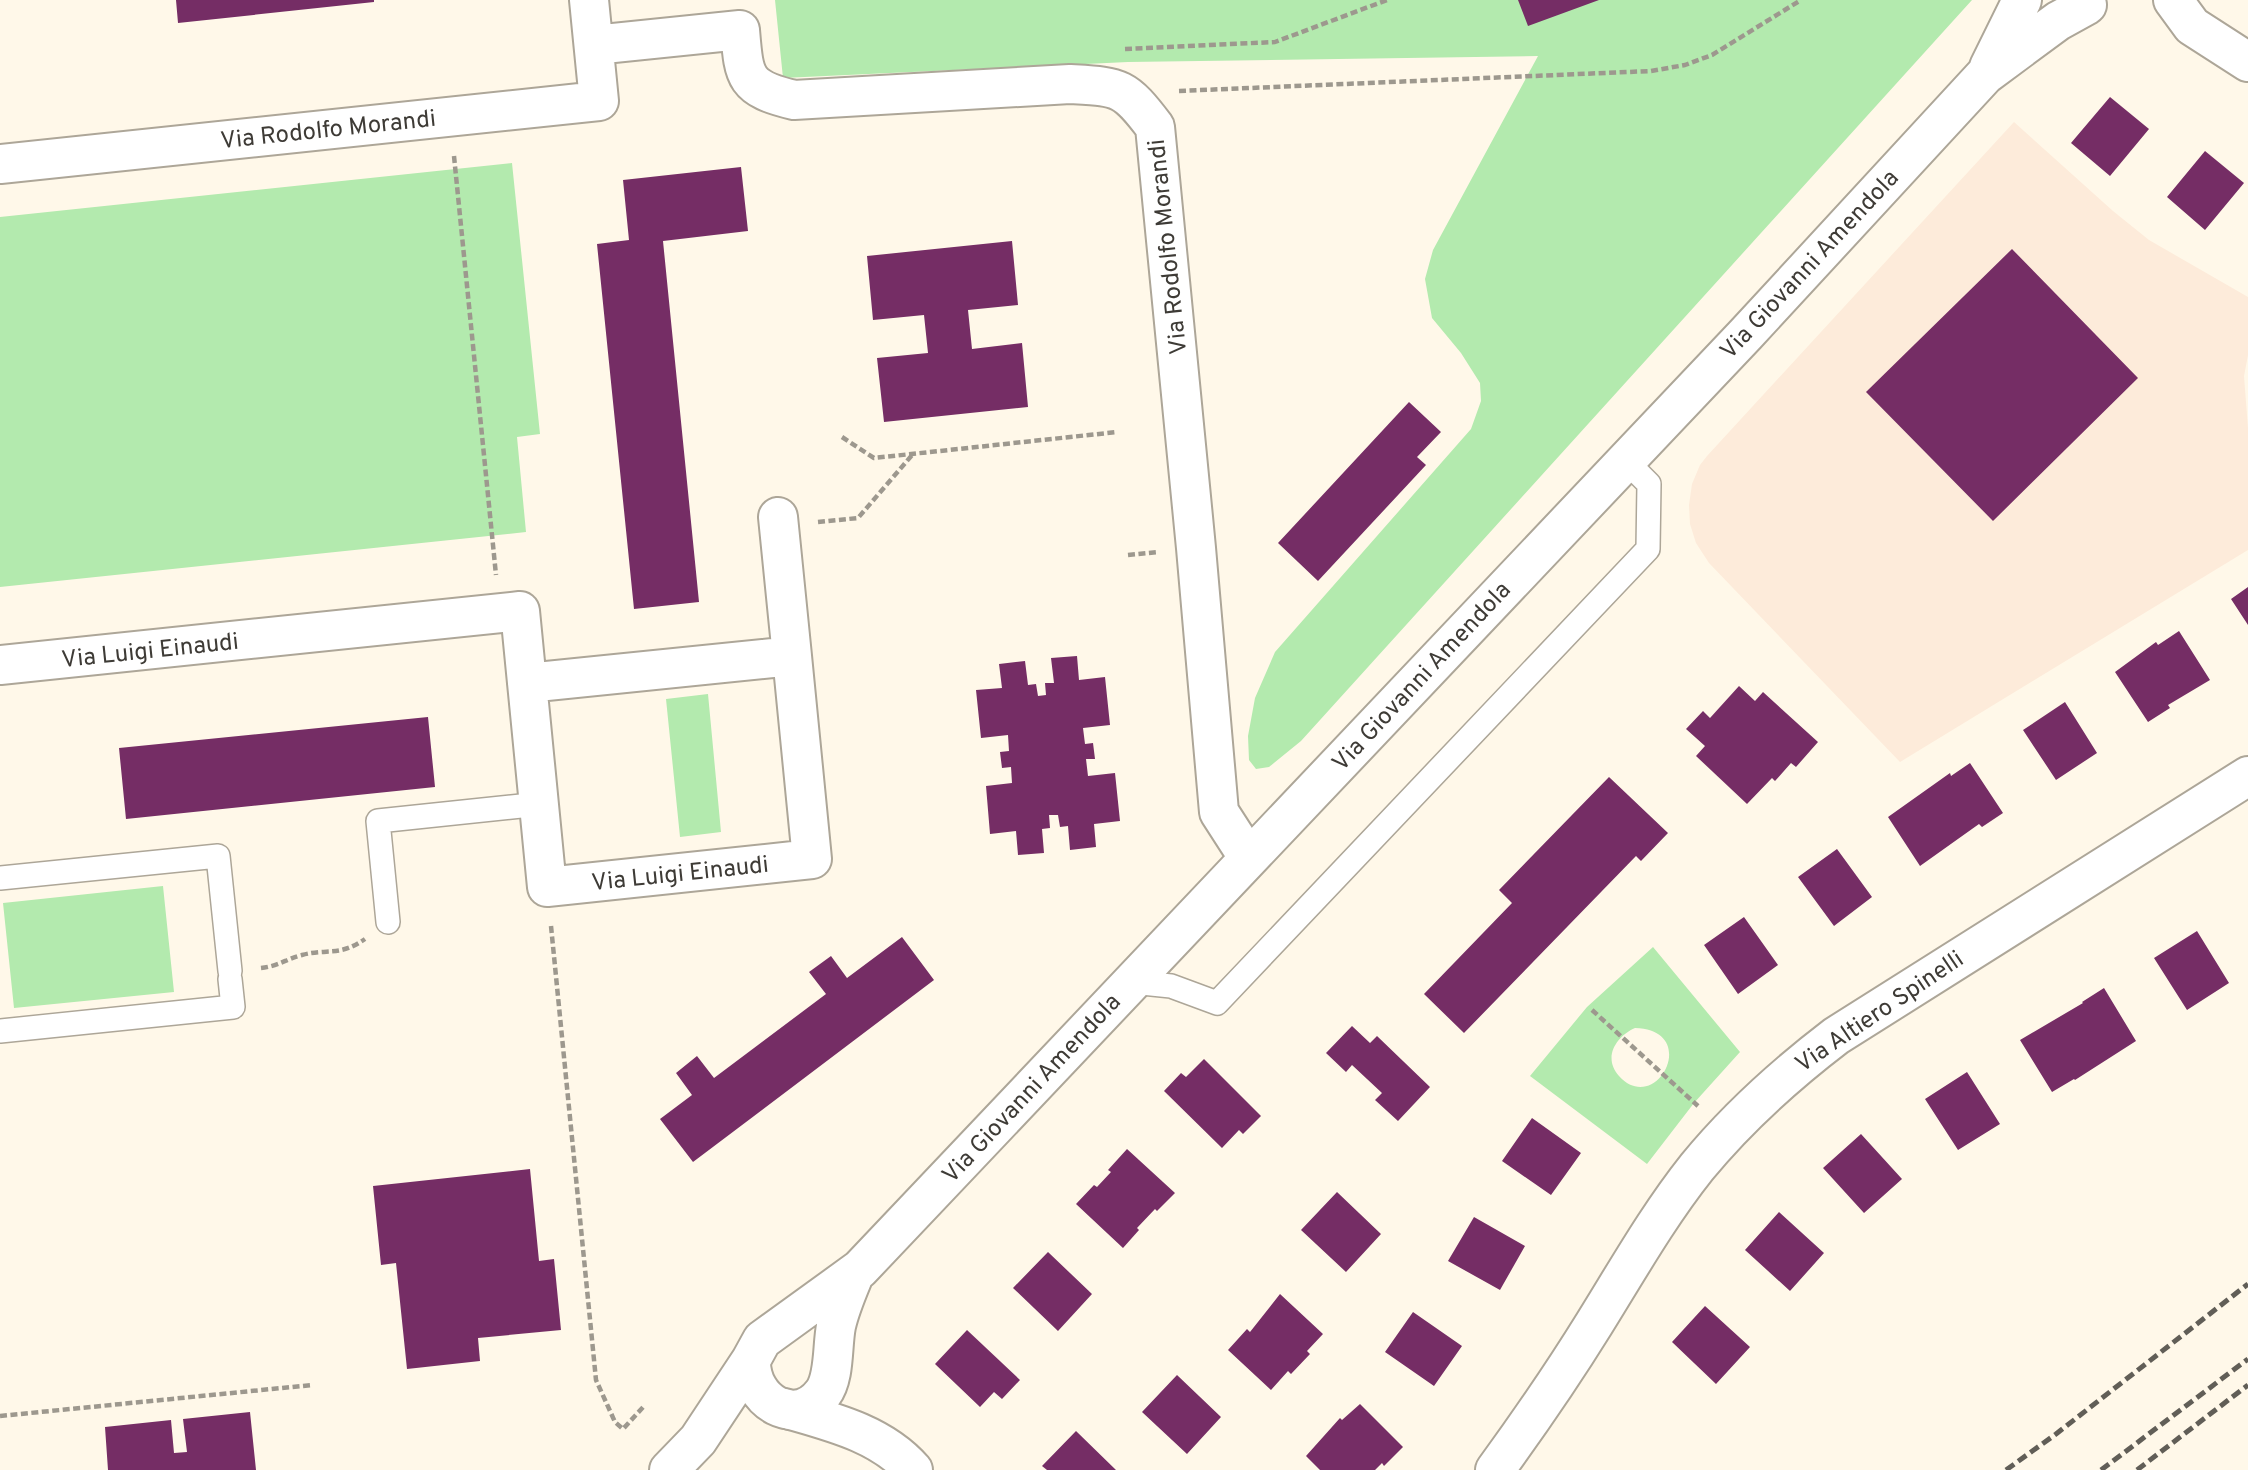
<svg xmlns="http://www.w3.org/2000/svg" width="2248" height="1470" viewBox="0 0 2248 1470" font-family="Overpass,sans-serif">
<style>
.commercial{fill:#fdebda}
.green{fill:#b3eaae;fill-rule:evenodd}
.building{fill:#752d65}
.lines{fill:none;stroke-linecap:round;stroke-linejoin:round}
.lane-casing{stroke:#ada698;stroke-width:26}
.street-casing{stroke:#ada698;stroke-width:42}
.secondary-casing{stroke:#ada698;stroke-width:42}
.path{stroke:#9d988e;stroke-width:4.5;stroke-dasharray:7 3.5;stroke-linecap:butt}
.lane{stroke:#fff;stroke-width:23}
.street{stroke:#fff;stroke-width:38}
.secondary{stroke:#fff;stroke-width:38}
.rail{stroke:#615e57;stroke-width:5;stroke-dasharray:10 5;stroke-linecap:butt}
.labels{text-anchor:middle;stroke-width:7;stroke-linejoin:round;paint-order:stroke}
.street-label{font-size:24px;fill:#3e3b36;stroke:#fff}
</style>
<rect width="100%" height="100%" fill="#fff8e9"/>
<!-- commercial -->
<path class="commercial" d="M2014,122L2113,211L2149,240L2248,297V355L2244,376L2248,428V550L1900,762L1709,563L1696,543L1690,524L1689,505L1692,484L1700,465L1707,456Z"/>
<!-- green -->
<path class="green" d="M775,0H1972L1301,741L1269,767L1256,769L1249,760L1248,736L1255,698L1275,652L1471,429L1481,401L1480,383L1461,353L1432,318L1425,279L1433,250L1538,56L1128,62L783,78Z
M512,163L540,434L517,437L526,532L0,587V217Z
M708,694L721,832L680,837L666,699Z
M163,886L174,992L14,1008L3,903Z
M1653,947L1740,1052L1694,1103L1647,1164L1530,1076L1587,1007ZM1635,1028C1702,1030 1656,1117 1619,1076C1602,1057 1617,1036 1635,1028Z"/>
<!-- building -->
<path class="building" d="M176,0H374V2L178,23Z
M1518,0H1599L1528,26Z
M2110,97L2149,129L2110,176L2071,143Z
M2205,151L2244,183L2205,230L2167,197Z
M741,167L748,231L663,241L699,602L634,609L597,244L629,240L623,180Z
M1012,241L1018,305L968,310L972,349L1022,343L1028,407L884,422L877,358L928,353L924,315L873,320L867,256Z
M2012,249L2138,378L1993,521L1866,392Z
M1409,402L1441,432L1417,457L1426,465L1318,581L1278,543Z
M2248,587V625L2231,599Z
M2179,631L2210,680L2168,705L2170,708L2148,722L2115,672L2156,642L2158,645Z
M1077,656L1079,680L1105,677L1110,725L1083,728L1085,744L1093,743L1095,759H1086L1088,776L1115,773L1120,821L1094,824L1096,847L1070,850L1068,826L1060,827L1058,815H1049L1050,828L1042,829L1044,853L1018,855L1016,831L990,834L986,786L1012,783L1011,767L1002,768L1000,752L1009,751L1008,735L981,738L976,690L1002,688L999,664L1025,661L1028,685L1036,684L1038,696L1046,695L1045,683H1054L1051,658Z
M1739,686L1755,701L1763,692L1818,742L1796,767L1791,763L1775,781L1772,778L1747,804L1696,756L1705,746L1686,729L1703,711L1710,718Z
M2065,702L2097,753L2056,780L2023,730Z
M428,717L435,787L126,819L119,748Z
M1970,763L2003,813L1982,827L1979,824L1920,866L1888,817L1950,773L1951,776Z
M1609,777L1668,833L1641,861L1636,856L1464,1033L1424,994L1512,903L1499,890Z
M1837,849L1872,897L1834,926L1798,877Z
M1744,917L1778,965L1738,994L1704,945Z
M2197,931L2229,983L2187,1010L2154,958Z
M902,937L934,980L693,1162L660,1119L692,1095L676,1073L697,1056L714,1078L826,994L809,972L831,956L847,978Z
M2104,988L2136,1041L2075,1080L2074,1079L2052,1092L2020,1040L2083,1003L2082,1002Z
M1352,1026L1370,1043L1377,1036L1430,1087L1398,1121L1375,1100L1382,1093L1352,1065L1346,1072L1326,1053Z
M1204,1059L1261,1116L1243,1134L1239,1130L1222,1148L1164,1091L1181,1073L1186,1077Z
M1967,1072L2000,1124L1958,1150L1925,1099Z
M1532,1118L1581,1153L1551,1195L1502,1161Z
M1861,1134L1902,1179L1864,1213L1823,1168Z
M1127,1149L1175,1193L1157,1211L1155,1209L1137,1228L1139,1230L1123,1248L1076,1204L1094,1185L1097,1187L1111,1172L1108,1170Z
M530,1169L539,1261L554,1259L561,1330L478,1338L480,1361L407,1369L396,1263L381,1265L373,1186Z
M1337,1192L1381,1234L1346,1272L1301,1230Z
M1779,1212L1824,1253L1790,1291L1745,1250Z
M1474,1217L1525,1246L1500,1290L1448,1261Z
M1048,1252L1092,1294L1058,1331L1013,1288Z
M1280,1294L1323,1334L1307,1351L1310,1354L1291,1374L1288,1371L1271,1390L1228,1350L1247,1329L1250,1332Z
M1705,1306L1750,1347L1716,1384L1672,1342Z
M1413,1312L1462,1346L1434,1386L1385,1352Z
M967,1330L1020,1380L1002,1399L994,1392L980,1407L935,1364Z
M1177,1375L1221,1417L1187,1454L1142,1412Z
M1360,1404L1403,1447L1384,1466L1382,1463L1375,1470H1320L1306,1456L1340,1418L1342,1420Z
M250,1412L256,1470H108L105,1427L171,1420L174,1453L187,1452L183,1419Z
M1076,1431L1116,1470H1047L1042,1466Z"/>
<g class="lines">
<defs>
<path id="lane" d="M0,878L218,856L230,971
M388,922L378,821L540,804
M1132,982L1171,986L1217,1003L1648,549L1649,484L1625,460
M0,1031L233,1007L230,979"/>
<path id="street" d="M2173,0L2192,26L2248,62
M594,45L740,30C744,78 744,88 794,100L1070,84C1120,87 1124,86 1155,127L1196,548L1219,812L1248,857
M0,164L599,101L589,0
M778,517L792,656
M0,665L520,611L547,887L812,859L792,656L527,683
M784,1408C829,1421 881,1433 913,1470
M1495,1470C1530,1422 1563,1374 1594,1324C1627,1271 1658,1216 1697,1167C1738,1117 1785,1075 1836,1036L2248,776"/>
<path id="secondary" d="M1989,67L2022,0
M751,1360C750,1402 796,1429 823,1393C835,1377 832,1346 836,1326C840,1308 847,1292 854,1275
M669,1470L698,1440L751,1360L762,1340L860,1269L1746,334L1985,75L2058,21L2087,5"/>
</defs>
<!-- lane casing -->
<use href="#lane" class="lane-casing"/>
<!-- street casing -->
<use href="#street" class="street-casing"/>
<!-- secondary casing -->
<use href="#secondary" class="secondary-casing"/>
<!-- path -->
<path class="path" d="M1125,49L1275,42L1387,0
M1179,91L1651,71L1685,65L1712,55L1801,0
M454,156L496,575
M842,437L874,458L1117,432
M818,522L858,518L913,454
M1128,555L1159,552
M551,926L596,1380L615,1422L623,1429L645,1405
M261,968C279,966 286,959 302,955C329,948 339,957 365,939
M1592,1010L1698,1106
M0,1416L312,1385"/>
<!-- lane -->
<use href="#lane" class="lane"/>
<!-- street -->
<use href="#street" class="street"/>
<!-- secondary -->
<use href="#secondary" class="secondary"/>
<!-- rail -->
<path class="rail" d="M2006,1470L2056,1434L2248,1284
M2101,1470L2248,1359
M2137,1470L2248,1385"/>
</g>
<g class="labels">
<!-- street labels -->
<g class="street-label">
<text transform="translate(328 129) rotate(-6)" y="8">Via Rodolfo Morandi</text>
<text transform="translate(1167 247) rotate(-96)" y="8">Via Rodolfo Morandi</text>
<text transform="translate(1809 264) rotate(-47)" y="8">Via Giovanni Amendola</text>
<text transform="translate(150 650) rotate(-6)" y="8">Via Luigi Einaudi</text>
<text transform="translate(1421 676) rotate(-47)" y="8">Via Giovanni Amendola</text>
<text transform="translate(680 873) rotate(-6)" y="8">Via Luigi Einaudi</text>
<text transform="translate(1879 1011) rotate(-34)" y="8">Via Altiero Spinelli</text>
<text transform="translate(1031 1088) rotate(-47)" y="8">Via Giovanni Amendola</text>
</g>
</g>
</svg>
